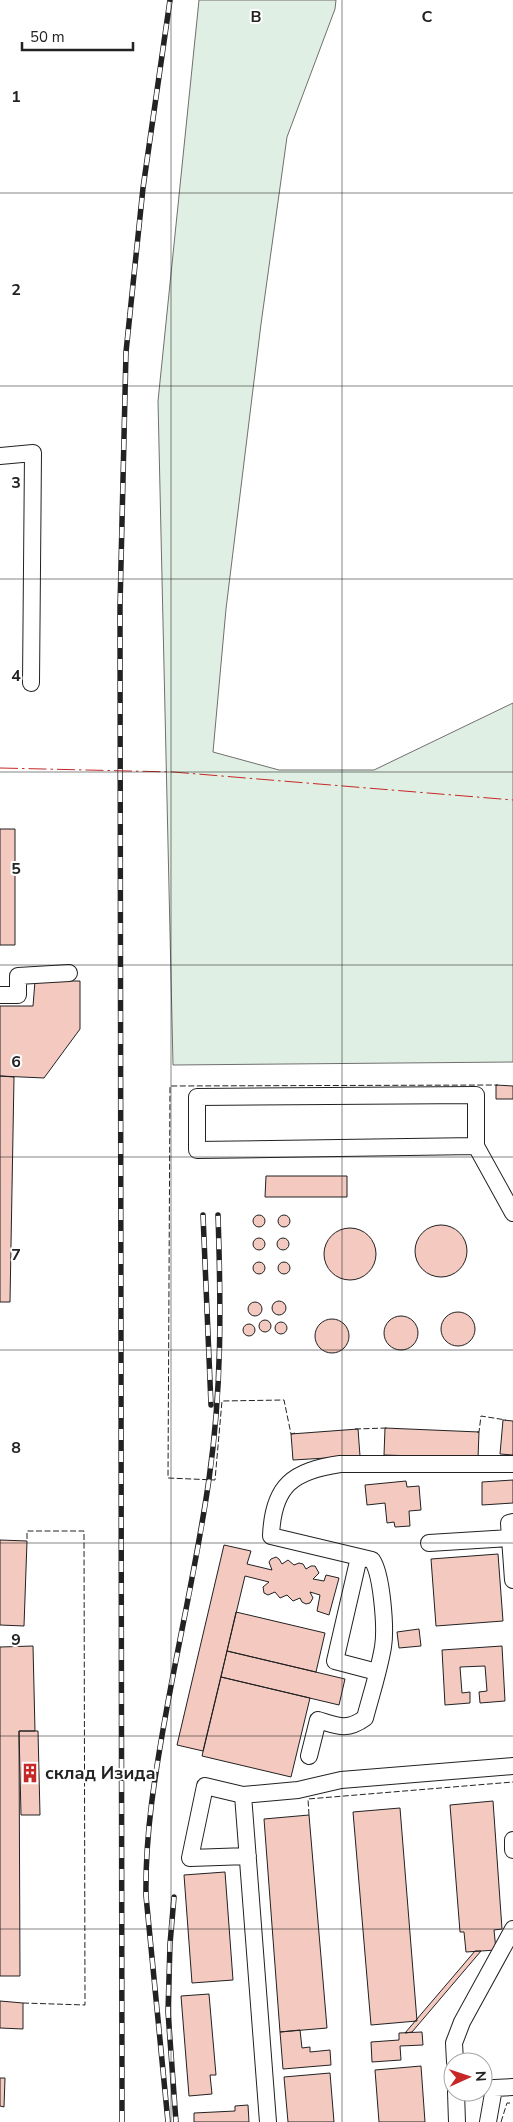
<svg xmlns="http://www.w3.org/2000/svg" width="513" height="2122" viewBox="0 0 513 2122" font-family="'Nunito Sans',sans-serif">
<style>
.green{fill:#e0efe3;stroke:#6f6f6f}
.building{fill:#f3c9c0;stroke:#222}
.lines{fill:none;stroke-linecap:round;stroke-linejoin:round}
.minor-casing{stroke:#222;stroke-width:18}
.minor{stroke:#fff;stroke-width:16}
.rail-casing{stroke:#222;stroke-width:5.5}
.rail{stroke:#fff;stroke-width:4;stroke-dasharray:11;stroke-linecap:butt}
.fence{stroke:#222;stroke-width:1;stroke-dasharray:6 2.5;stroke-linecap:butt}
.power{stroke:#c62828;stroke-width:1;stroke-dasharray:18 4 2.5 4;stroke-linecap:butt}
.grid{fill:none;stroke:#222;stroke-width:1;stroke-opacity:0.55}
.labels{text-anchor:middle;stroke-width:4;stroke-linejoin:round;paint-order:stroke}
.poi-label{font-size:18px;font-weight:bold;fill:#222;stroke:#fff;text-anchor:start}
.grid-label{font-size:16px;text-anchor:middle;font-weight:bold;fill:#222;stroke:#fff;stroke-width:4;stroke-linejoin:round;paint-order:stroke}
</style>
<rect width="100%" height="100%" fill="#fff"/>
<!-- green -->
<path class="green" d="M199,0H336L335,9L287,137L261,324L226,609L213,752L279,770H374L513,703V1062L173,1065L158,401Z"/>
<!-- building -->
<path class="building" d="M0,829H15V945H0Z
M35,981H80V1029L44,1078L0,1076V1006H33Z
M0,1076L14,1077L10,1302H0Z
M496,1085L513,1086V1099H496Z
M266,1176H347V1197H265Z
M278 1221a6 6 0 1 1 12 0a6 6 0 1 1-12 0Z
M253 1221a6 6 0 1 1 12 0a6 6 0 1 1-12 0Z
M415 1251a26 26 0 1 1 52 0a26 26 0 1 1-52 0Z
M324 1254a26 26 0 1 1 52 0a26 26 0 1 1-52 0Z
M253 1244a6 6 0 1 1 12 0a6 6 0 1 1-12 0Z
M277 1244a6 6 0 1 1 12 0a6 6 0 1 1-12 0Z
M278 1268a6 6 0 1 1 12 0a6 6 0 1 1-12 0Z
M253 1268a6 6 0 1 1 12 0a6 6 0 1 1-12 0Z
M272 1308a7 7 0 1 1 14 0a7 7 0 1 1-14 0Z
M248 1309a7 7 0 1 1 14 0a7 7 0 1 1-14 0Z
M441 1329a17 17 0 1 1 34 0a17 17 0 1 1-34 0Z
M384 1333a17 17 0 1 1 34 0a17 17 0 1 1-34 0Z
M315 1336a17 17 0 1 1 34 0a17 17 0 1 1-34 0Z
M259 1326a6 6 0 1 1 12 0a6 6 0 1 1-12 0Z
M275 1328a6 6 0 1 1 12 0a6 6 0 1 1-12 0Z
M243 1330a6 6 0 1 1 12 0a6 6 0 1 1-12 0Z
M503,1420L513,1421V1455L500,1454Z
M385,1428L479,1432L478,1458L384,1455Z
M358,1429L360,1456L293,1460L291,1434Z
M513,1480V1503L482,1505V1482Z
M406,1481L407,1487L419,1486L421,1510L409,1511L410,1526L395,1527L394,1522L387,1523L385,1503L367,1505L365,1485Z
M0,1540L27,1541L24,1626L0,1625Z
M224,1545L251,1551L247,1564L272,1570L269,1562L271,1559L276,1557L279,1559L282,1564L288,1560L294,1565L299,1563L303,1564L306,1569L311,1566H315L319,1573L313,1579L324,1581L326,1575L339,1578L329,1615L317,1611L320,1595L310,1592L313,1598L310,1603L306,1604L302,1602L300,1598L293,1601L287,1595L280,1598L275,1592L268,1595L264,1593L263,1587L269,1582L245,1576L203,1751L177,1745Z
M498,1554L503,1621L436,1626L431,1559Z
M236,1612L325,1633L316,1672L227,1651Z
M419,1629L421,1646L399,1648L397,1632Z
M33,1646L35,1731H19L20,1976H0V1647Z
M502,1646L505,1701L480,1703L479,1692L487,1691L485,1666L460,1667L462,1693L470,1692V1703L445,1705L442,1650Z
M227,1651L345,1679L339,1705L221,1677Z
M221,1677L310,1698L291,1777L202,1756Z
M19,1731H38L40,1815H21Z
M493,1801L502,1929L494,1930L496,1950L466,1952L464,1932H460L450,1805Z
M400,1808L417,2021L371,2025L353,1812Z
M309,1815L327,2028L280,2032L264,1819Z
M225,1872L233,1980L192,1983L184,1875Z
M475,1951H481L412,2032L405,2033Z
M209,1994L216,2075H210L212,2094L189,2096L181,1996Z
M0,2001L23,2003V2029L0,2028Z
M300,2030L302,2048L310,2047V2052L330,2050L331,2065L283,2069L280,2032Z
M422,2032L423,2045L400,2046L401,2060L372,2062L371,2042L399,2040V2033Z
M421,2066L425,2122H379L375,2070Z
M330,2073L334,2122H288L284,2077Z
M0,2078H5L4,2107L0,2106Z
M248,2105L249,2122H194V2113L235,2111V2106Z"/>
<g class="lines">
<defs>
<path id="minor" d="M0,456L33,453L31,683
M0,995H18V976L69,973
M476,1146V1095L197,1097V1150L476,1146L513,1213
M510,1538L513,1580
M429,1543L510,1538L509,1523L513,1522
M359,1557L335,1661L377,1672
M309,1756L318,1720C338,1726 347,1731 365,1718C371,1695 379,1671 383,1647C386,1629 382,1574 372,1560L271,1536C273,1485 293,1471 340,1464H513
M243,1795L205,1786L190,1858L248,1856
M513,1840V1850
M455,2062L454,2043L462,2022L513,1929
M456,2092L457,2122
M268,2122L243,1795L298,1790L341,1780L513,1766
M488,2122L494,2088L513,2087"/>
</defs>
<!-- minor casing -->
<use href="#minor" class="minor-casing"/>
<!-- minor -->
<use href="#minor" class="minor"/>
<defs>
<path id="rail" d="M203,1215L211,1405
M174,1897L170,1944L168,2012L176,2122
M122,2122L120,607L126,352L143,188L170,0
M168,2122L146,1896C145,1834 155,1774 166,1713C180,1635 198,1557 209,1479C222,1388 221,1306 218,1215"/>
</defs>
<!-- rail casing -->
<use href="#rail" class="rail-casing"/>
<!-- rail -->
<use href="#rail" class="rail"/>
<!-- fence -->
<path class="fence" d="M355,1429L387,1428
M477,1432H479L481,1416L506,1420
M295,1433L291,1434L284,1400L222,1401L215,1480L168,1478L170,1086L498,1085
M309,1815L308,1799L513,1782
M23,2003L85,2005L84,1531H27V1541
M501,2122L507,2103H512"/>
<!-- power -->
<path class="power" d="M0,768L173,772L513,800"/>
</g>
<!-- grid -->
<path class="grid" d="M171,0V2122M342,0V2122M0,193H513M0,386H513M0,579H513M0,772H513M0,965H513M0,1157H513M0,1350H513M0,1543H513M0,1736H513M0,1929H513"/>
<!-- icons -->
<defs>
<symbol id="building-bare" viewBox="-9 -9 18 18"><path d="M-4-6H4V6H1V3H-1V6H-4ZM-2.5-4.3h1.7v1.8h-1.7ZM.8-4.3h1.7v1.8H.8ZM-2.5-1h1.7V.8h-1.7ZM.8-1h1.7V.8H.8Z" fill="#c62828" stroke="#fff" stroke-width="2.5" paint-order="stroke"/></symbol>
</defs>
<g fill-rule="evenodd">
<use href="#building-bare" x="16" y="1759" width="28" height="28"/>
</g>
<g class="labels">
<!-- poi labels -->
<g class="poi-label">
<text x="45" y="1779">склад Изида</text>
</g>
</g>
<g class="grid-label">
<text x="256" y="22">B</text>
<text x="427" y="22">C</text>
<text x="16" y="102">1</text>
<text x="16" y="295">2</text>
<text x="16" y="488">3</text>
<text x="16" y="681">4</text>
<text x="16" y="874">5</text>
<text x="16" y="1067">6</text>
<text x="16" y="1260">7</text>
<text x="16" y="1453">8</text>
<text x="16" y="1645">9</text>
</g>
<!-- north arrow -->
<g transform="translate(468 2077) rotate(87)"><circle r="24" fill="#ffffff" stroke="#a7a7a7"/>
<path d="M0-4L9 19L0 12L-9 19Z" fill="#c62828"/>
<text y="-8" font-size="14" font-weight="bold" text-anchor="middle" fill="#222222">N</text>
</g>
<!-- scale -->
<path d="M22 42v8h111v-8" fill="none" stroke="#222222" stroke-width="2.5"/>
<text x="30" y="42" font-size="15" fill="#222222" stroke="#ffffff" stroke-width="4" paint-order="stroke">50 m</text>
</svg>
